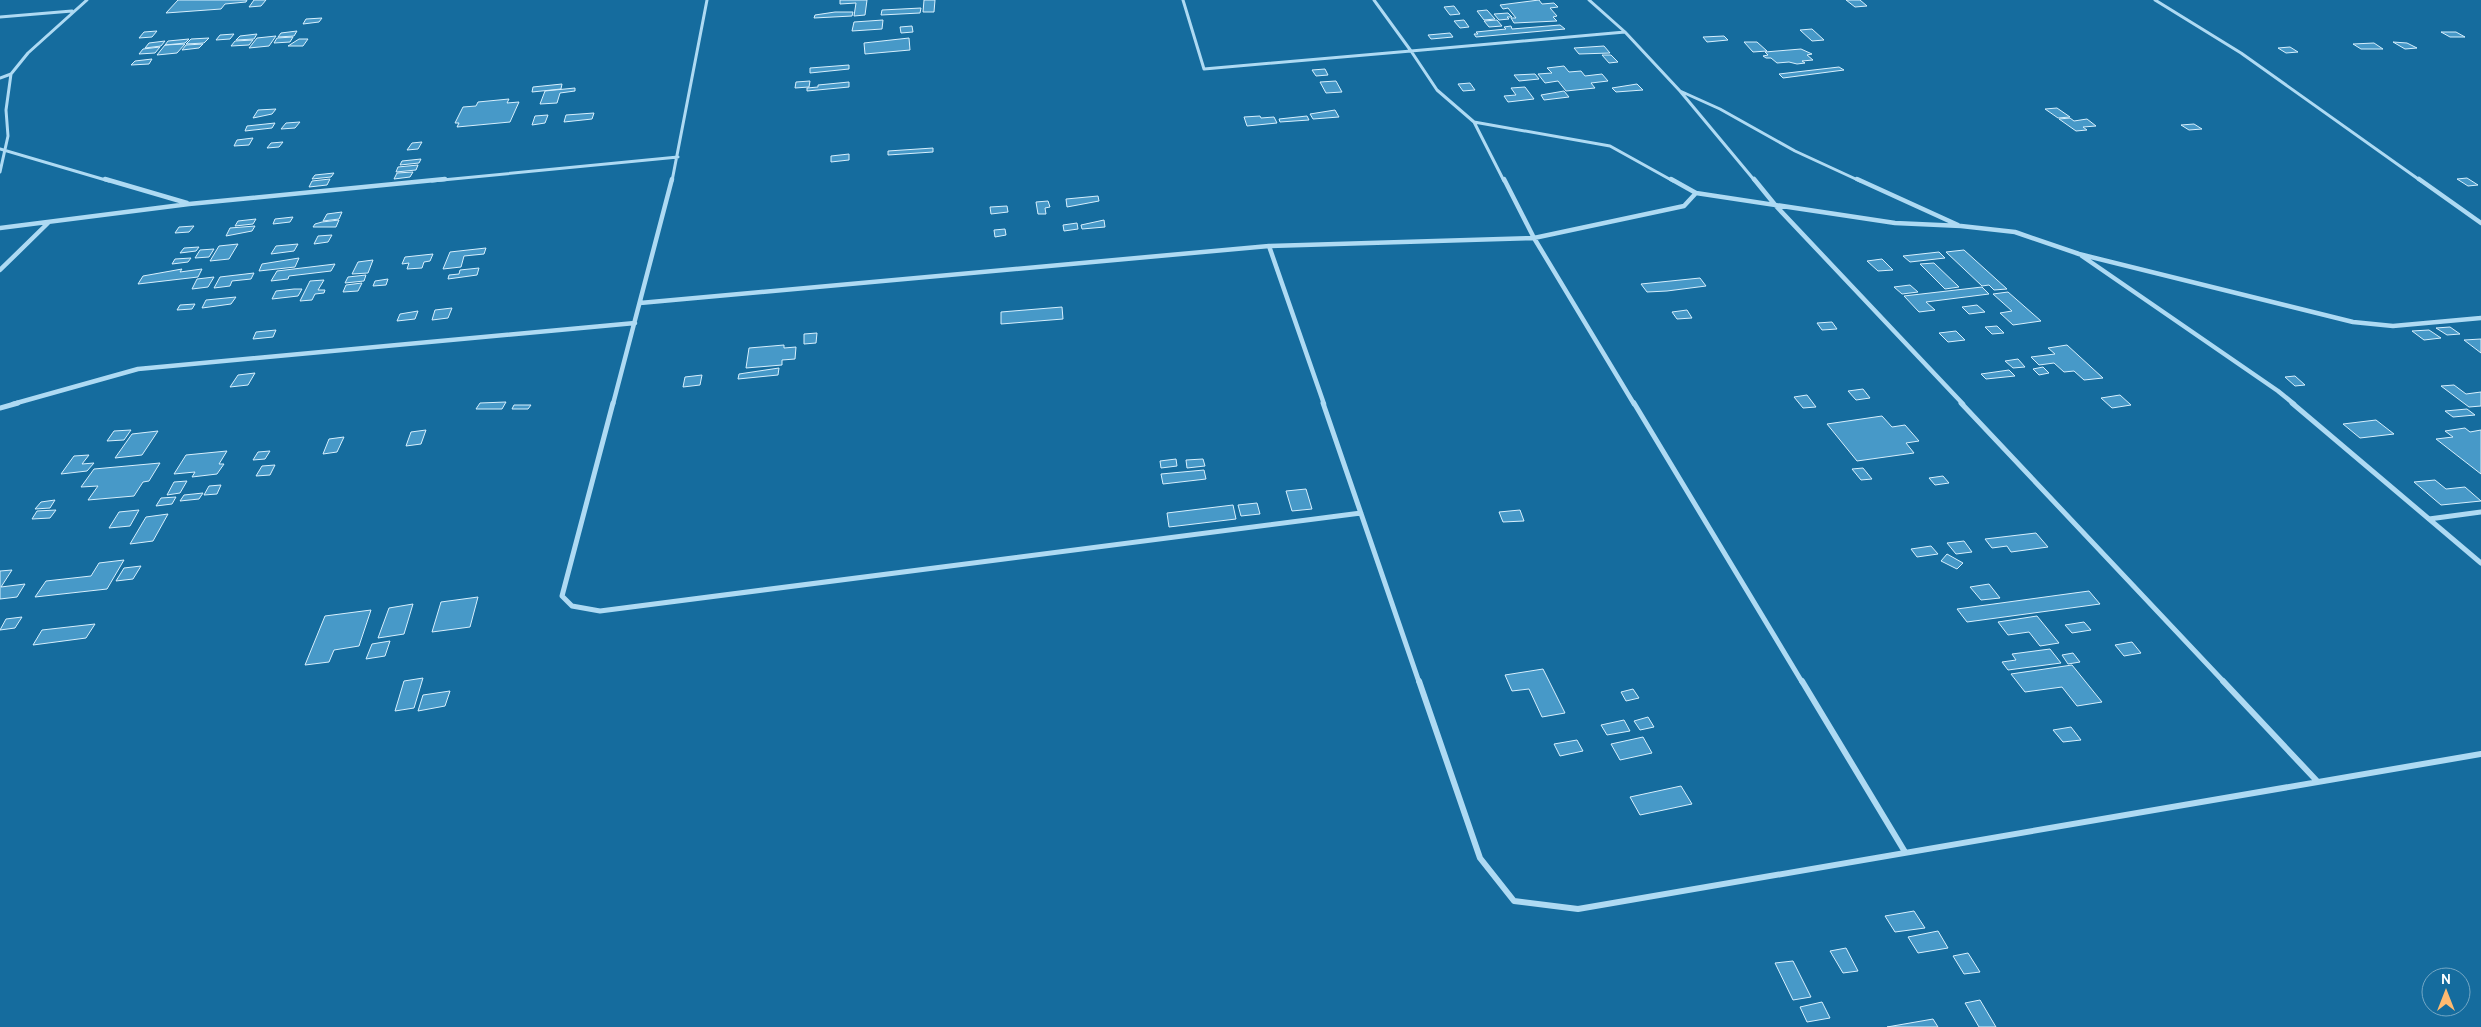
<svg xmlns="http://www.w3.org/2000/svg" width="2481" height="1027" viewBox="0 0 2481 1027" font-family="Cabin,sans-serif">
<style>
.building{fill:#4799c8;stroke:#d6effd}
.lines{fill:none;stroke-linecap:round;stroke-linejoin:round}
.minor-far3{stroke:#aedaf3;stroke-width:3}
.minor-far2{stroke:#aedaf3;stroke-width:4.5}
.minor-far1{stroke:#aedaf3;stroke-width:5}
.minor{stroke:#aedaf3;stroke-width:6}
</style>
<rect width="100%" height="100%" fill="#156c9e"/>
<!-- building -->
<path class="building" d="M178,0H247L246,2L225,4L221,9L166,13Z
M254,0H266L261,6L249,7Z
M840,0H867L865,15L854,16L856,3L840,4Z
M924,0H935L934,12H923Z
M1539,0L1542,4L1554,3L1558,7L1550,8L1557,16L1553,17L1557,21L1514,23L1511,18H1516L1508,8L1503,9L1500,5Z
M1846,0H1860L1867,6L1855,7Z
M1454,6L1460,14L1450,15L1444,7Z
M921,8L920,13L881,15L882,10Z
M1487,10L1495,19L1484,20L1477,11Z
M835,12H853L852,16L814,18L815,15Z
M1508,13L1512,17H1507L1509,19L1499,20L1494,14Z
M322,18L319,22L303,24L306,19Z
M883,20L882,29L852,31L854,22Z
M1464,20L1469,27L1460,28L1454,21Z
M1497,20L1502,26L1489,27L1484,21Z
M1560,25L1565,29L1476,37L1474,34H1478L1476,32L1506,29L1504,27L1511,26L1512,29Z
M912,26L913,32L901,33L900,27Z
M1812,29L1824,40L1812,41L1800,30Z
M157,31L152,37L139,38L144,32Z
M297,31L294,36L278,37L281,33Z
M2441,32H2456L2465,37H2450Z
M1450,33L1453,37L1431,39L1428,35Z
M234,34L230,39L216,40L220,35Z
M257,34L254,39L236,40L240,36Z
M276,36L269,46L249,48L257,38Z
M1724,36L1728,40L1707,42L1703,37Z
M293,37L290,42L274,43L277,38Z
M209,38L204,43L186,44L191,39Z
M909,38L910,50L865,54L864,43Z
M189,39L185,43L165,45L168,41Z
M299,39H308L303,46H288Z
M253,40L249,45L231,46L235,41Z
M165,41L161,46L145,48L149,43Z
M1744,42H1757L1767,51L1753,52Z
M2393,42L2407,43L2417,48L2405,49Z
M2374,43L2383,49H2361L2353,44Z
M185,44L177,53L157,55L165,45Z
M203,44L199,48L182,50L186,45Z
M1604,46L1610,53L1579,54L1574,48Z
M160,47L155,53L139,54L143,49Z
M2290,47L2298,52L2286,53L2278,48Z
M1801,49L1812,54L1807,55L1813,60L1802,61L1805,63L1797,64L1789,62L1777,63L1771,58H1766L1763,56L1768,55L1765,52Z
M1602,55H1611L1618,62L1609,63Z
M152,59L149,64L131,65L135,61Z
M849,65V69L810,73V68Z
M1564,66L1569,72L1581,71L1585,76L1602,74L1608,81L1591,83L1595,88L1566,91L1558,81L1545,83L1538,74L1552,73L1547,68Z
M1839,67L1844,70L1783,78L1779,74Z
M1325,69L1328,75L1316,76L1312,70Z
M1535,74L1539,79L1519,81L1514,75Z
M810,81L809,87L795,88L796,82Z
M1336,81L1342,92L1326,93L1320,82Z
M849,82V87L807,91V88L818,87V85Z
M1470,83L1475,90L1463,91L1458,84Z
M562,84L561,89L532,92L533,87Z
M1637,84L1643,90L1616,92L1612,88Z
M1525,87L1534,99L1508,102L1504,96L1516,95L1511,88Z
M575,88V91L560,93L557,103L540,104L545,91Z
M1564,91L1569,97L1544,100L1541,95Z
M509,99L507,103L519,102L510,122L457,127L459,123H455L463,107L476,106L478,102Z
M2057,108L2070,117L2058,118L2045,109Z
M276,109L272,114L253,118L258,110Z
M1335,110L1339,117L1313,119L1310,114Z
M594,113L592,119L564,122L566,115Z
M548,115L545,123L532,125L535,116Z
M1260,116L1261,118L1274,117L1277,123L1247,126L1244,117Z
M1307,116L1309,120L1280,122L1279,119Z
M2070,118L2074,121L2087,119L2096,126L2083,127L2087,130L2076,131L2059,119Z
M300,122L295,128L281,129L286,123Z
M275,123L272,128L245,131L247,126Z
M2194,124L2202,129L2189,130L2181,125Z
M253,138L249,145L234,146L237,140Z
M283,142L279,147L267,148L271,143Z
M422,142L418,149L407,150L412,143Z
M933,148V152L888,155V151Z
M849,154V160L831,162V156Z
M421,159L419,163L400,165L402,161Z
M418,165L416,170L396,172L398,167Z
M413,172L410,177L394,179L397,173Z
M334,173L331,177L312,179L315,175Z
M2467,178L2478,185L2468,186L2457,179Z
M330,179L327,185L309,187L312,181Z
M1098,196L1099,201L1067,207L1066,199Z
M1048,201L1050,207L1045,208L1046,214H1038L1036,202Z
M1007,206L1008,212L991,214L990,207Z
M342,212L339,219L323,221L327,214Z
M293,217L290,222L273,224L275,219Z
M256,219L253,224L235,226L238,221Z
M339,220L336,227H313L315,224L322,222Z
M1104,220L1105,227L1082,229L1081,225Z
M1077,223L1078,229L1064,231L1063,225Z
M194,226L189,232L175,233L179,227Z
M255,226L252,231L226,236L230,228Z
M1005,229L1006,235L995,237L994,230Z
M332,235L328,242L314,244L318,236Z
M238,244L229,259L210,261L219,246Z
M298,244L294,251L271,254L276,246Z
M199,247L196,251L180,253L184,248Z
M486,248L484,254L464,256L461,267L443,269L450,252Z
M214,249L209,257L195,258L200,250Z
M1964,250L2007,289L1994,290L1989,285L1982,286L1946,252Z
M1939,252L1945,258L1910,262L1903,256Z
M433,254L430,261L424,262L422,268L407,269L409,263L402,264L405,257Z
M191,258L188,262L172,264L175,259Z
M299,258L295,267L259,271L262,264Z
M1882,259L1893,270L1878,271L1867,261Z
M373,260L368,273L352,274L358,262Z
M1934,263L1959,287L1945,289L1920,264Z
M335,264L331,271L289,276L288,279L271,281L277,271Z
M479,268L477,275L448,279L449,275L459,274L460,270Z
M182,269L180,272L202,269L198,277L138,284L143,276Z
M254,273L251,279L232,281L230,286L214,288L220,277Z
M366,275L364,281L345,283L348,277Z
M214,277L208,287L192,289L197,279Z
M1700,278L1706,286L1667,291L1647,292L1641,284Z
M388,279L386,285L373,286L375,281Z
M324,280L318,290H325L324,293L315,294L312,300L300,301L310,281Z
M362,283L358,291L343,292L346,285Z
M1910,285L1918,292L1902,294L1894,287Z
M1982,287L1989,294L1926,302L1935,310L1919,312L1904,296Z
M294,289H302L298,296L272,299L276,291Z
M2008,292L2041,321L2013,325L2000,313L2012,311L1993,294Z
M236,297L231,304L202,308L206,300Z
M195,304L192,309L177,310L180,305Z
M1977,305L1985,312L1969,314L1962,307Z
M1062,307L1063,319L1001,324V312Z
M452,308L448,318L432,320L435,310Z
M1687,310L1692,318L1677,319L1672,312Z
M418,311L415,319L397,321L400,314Z
M1832,322L1837,329L1822,330L1817,323Z
M1997,326L2004,333L1992,334L1985,327Z
M2450,327L2460,334L2447,335L2436,328Z
M276,330L273,337L253,339L256,332Z
M2429,330L2441,338L2424,340L2412,331Z
M1956,331L1965,340L1948,342L1939,333Z
M817,333L816,343L804,344V334Z
M2481,339V353L2464,340Z
M784,345V348L796,347L795,359L782,360V365L746,368L749,348Z
M2067,345L2103,378L2084,380L2074,371L2064,372L2054,363L2039,365L2031,357L2055,354L2048,348Z
M2018,359L2025,367L2013,368L2005,361Z
M2043,367L2049,373L2039,375L2033,369Z
M779,368L778,375L738,379L739,374Z
M2009,370L2015,376L1986,379L1981,374Z
M255,373L248,385L230,387L238,375Z
M702,375L700,385L683,387L685,377Z
M2295,376L2305,385L2295,386L2285,377Z
M2454,385L2466,394L2481,392V406L2469,407L2441,386Z
M1863,389L1870,398L1856,400L1848,391Z
M1807,395L1816,407L1803,408L1794,397Z
M2120,395L2131,405L2112,408L2101,398Z
M506,402L502,409H476L480,403Z
M514,405H531L528,409H512Z
M2467,409L2475,415L2453,417L2445,411Z
M1882,416L1892,427L1905,425L1919,441L1906,443L1914,453L1857,461L1827,424Z
M2376,420L2394,434L2360,438L2343,424Z
M2465,428L2470,432L2481,430V474L2436,439L2453,437L2445,431Z
M131,430L124,440L107,441L114,431Z
M426,430L421,444L406,446L411,432Z
M158,431L142,455L115,458L132,434Z
M344,437L337,452L323,454L329,439Z
M227,451L219,464H224L217,474L192,477L195,472L174,474L186,455Z
M270,451L265,459L253,460L258,452Z
M89,455L82,464L94,463L87,471L61,474L74,456Z
M1176,459L1177,466L1161,468L1160,461Z
M1203,459L1205,466L1187,468L1186,460Z
M160,463L149,481L143,482L134,496L88,500L98,486L81,487L94,469Z
M275,465L270,475L256,476L262,466Z
M1863,468L1872,479L1861,480L1852,469Z
M1204,470L1206,479L1163,484L1161,474Z
M1943,476L1949,483L1935,485L1929,478Z
M2435,480L2446,489L2465,487L2481,501L2441,505L2414,482Z
M187,481L180,493L167,495L174,482Z
M221,485L217,494L204,495L209,486Z
M1306,489L1312,509L1292,511L1286,491Z
M203,493L199,499L180,501L184,495Z
M176,497L172,504L156,506L161,498Z
M55,500L50,508L35,509L41,502Z
M1257,503L1260,514L1241,516L1238,505Z
M1233,505L1236,519L1169,527L1167,513Z
M56,510L50,518L32,519L37,511Z
M139,510L130,526L109,528L119,512Z
M1520,510L1524,521L1503,522L1499,512Z
M168,514L153,541L130,544L146,517Z
M2036,533L2048,547L2011,552L2007,546L1992,548L1985,539Z
M1964,541L1972,552L1956,554L1947,543Z
M1931,546L1938,554L1917,557L1911,549Z
M1947,554L1963,563L1957,569L1941,561Z
M124,560L107,589L35,597L46,581L91,576L99,563Z
M141,566L133,579L116,581L124,568Z
M12,570L1,587L25,584L17,597L0,599V571Z
M1989,584L2000,598L1981,600L1970,587Z
M2089,591L2100,604L1967,622L1957,609Z
M478,597L470,627L432,632L441,602Z
M413,604L404,634L378,638L389,608Z
M371,610L359,646L334,650L329,662L305,665L325,616Z
M2037,616L2059,643L2040,646L2029,632L2008,635L1998,622Z
M22,617L15,628L0,630L6,619Z
M2084,622L2091,630L2072,633L2065,625Z
M95,624L86,638L33,645L42,630Z
M390,641L385,656L366,659L372,644Z
M2132,642L2141,653L2124,656L2115,645Z
M2050,649L2061,663L2008,670L2002,662L2016,660L2012,654Z
M2073,653L2080,662L2068,664L2062,655Z
M2072,665L2102,702L2077,706L2062,687L2025,692L2011,674Z
M1543,669L1565,713L1542,717L1529,689L1512,691L1505,675Z
M423,678L414,708L395,711L404,681Z
M1633,689L1639,698L1626,701L1621,692Z
M450,691L445,706L418,711L423,695Z
M1648,717L1654,727L1640,730L1634,721Z
M1624,720L1630,731L1607,735L1601,725Z
M2071,727L2081,740L2063,742L2053,730Z
M1643,737L1652,753L1620,760L1611,744Z
M1577,740L1583,751L1560,756L1554,744Z
M1681,786L1692,804L1640,815L1630,797Z
M1914,911L1925,928L1895,932L1885,916Z
M1938,931L1948,948L1918,953L1908,937Z
M1846,948L1858,971L1843,973L1830,951Z
M1968,953L1980,972L1964,974L1953,956Z
M1793,961L1811,997L1793,1000L1775,963Z
M1980,1000L1996,1027H1979L1965,1003Z
M1822,1002L1830,1018L1807,1022L1800,1007Z
M1933,1019L1938,1027H1887Z"/>
<g class="lines">
<!-- minor-far3 -->
<path class="minor-far3" d="M1183,0L1204,69L1411,51L1437,90L1474,122L1610,146L1673,181
M1374,0L1411,51L1625,32
M1589,0L1625,32L1680,91L1720,109L1795,151L1860,181
M2155,0L2241,53L2421,181
M0,17L72,11
M0,78L11,74
M1680,91L1755,181
M1474,122L1504,181
M0,149L109,181
M0,172L8,136L6,110L11,74L28,53L87,0
M432,181L678,157
M672,181L707,0"/>
<!-- minor-far2 -->
<path class="minor-far2" d="M105,179L187,203
M1504,179L1534,238L1634,404
M1671,179L1696,193L1895,223L1961,226L2015,232L2079,254L2353,322L2393,326L2481,318
M1754,179L1776,206L1963,404
M1857,179L1958,225
M2419,179L2481,223
M0,228L189,204L445,179
M1269,246L1324,404
M2082,256L2278,391L2294,404
M0,270L48,223
M640,303L1269,246L1534,238L1684,206L1696,193
M13,404L138,369L635,323
M613,404L672,179"/>
<!-- minor-far1 -->
<path class="minor-far1" d="M613,403L562,596L572,606L600,611L1361,513
M1323,403L1419,682
M1634,403L1802,682
M1961,403L2224,682
M2292,403L2481,563
M0,408L18,403
M2429,519L2481,512"/>
<!-- minor -->
<path class="minor" d="M1419,681L1480,858L1514,901L1578,909L2481,754
M1802,681L1905,852
M2223,681L2316,780"/>
</g>
<!-- north arrow -->
<g transform="translate(2446 992)"><circle r="24" fill="#156c9e" stroke="#73a7c5"/>
<path d="M0-4L9 19L0 12L-9 19Z" fill="#ffba70"/>
<text y="-8" font-size="14" font-weight="bold" text-anchor="middle" fill="#ffffff">N</text>
</g>
</svg>
